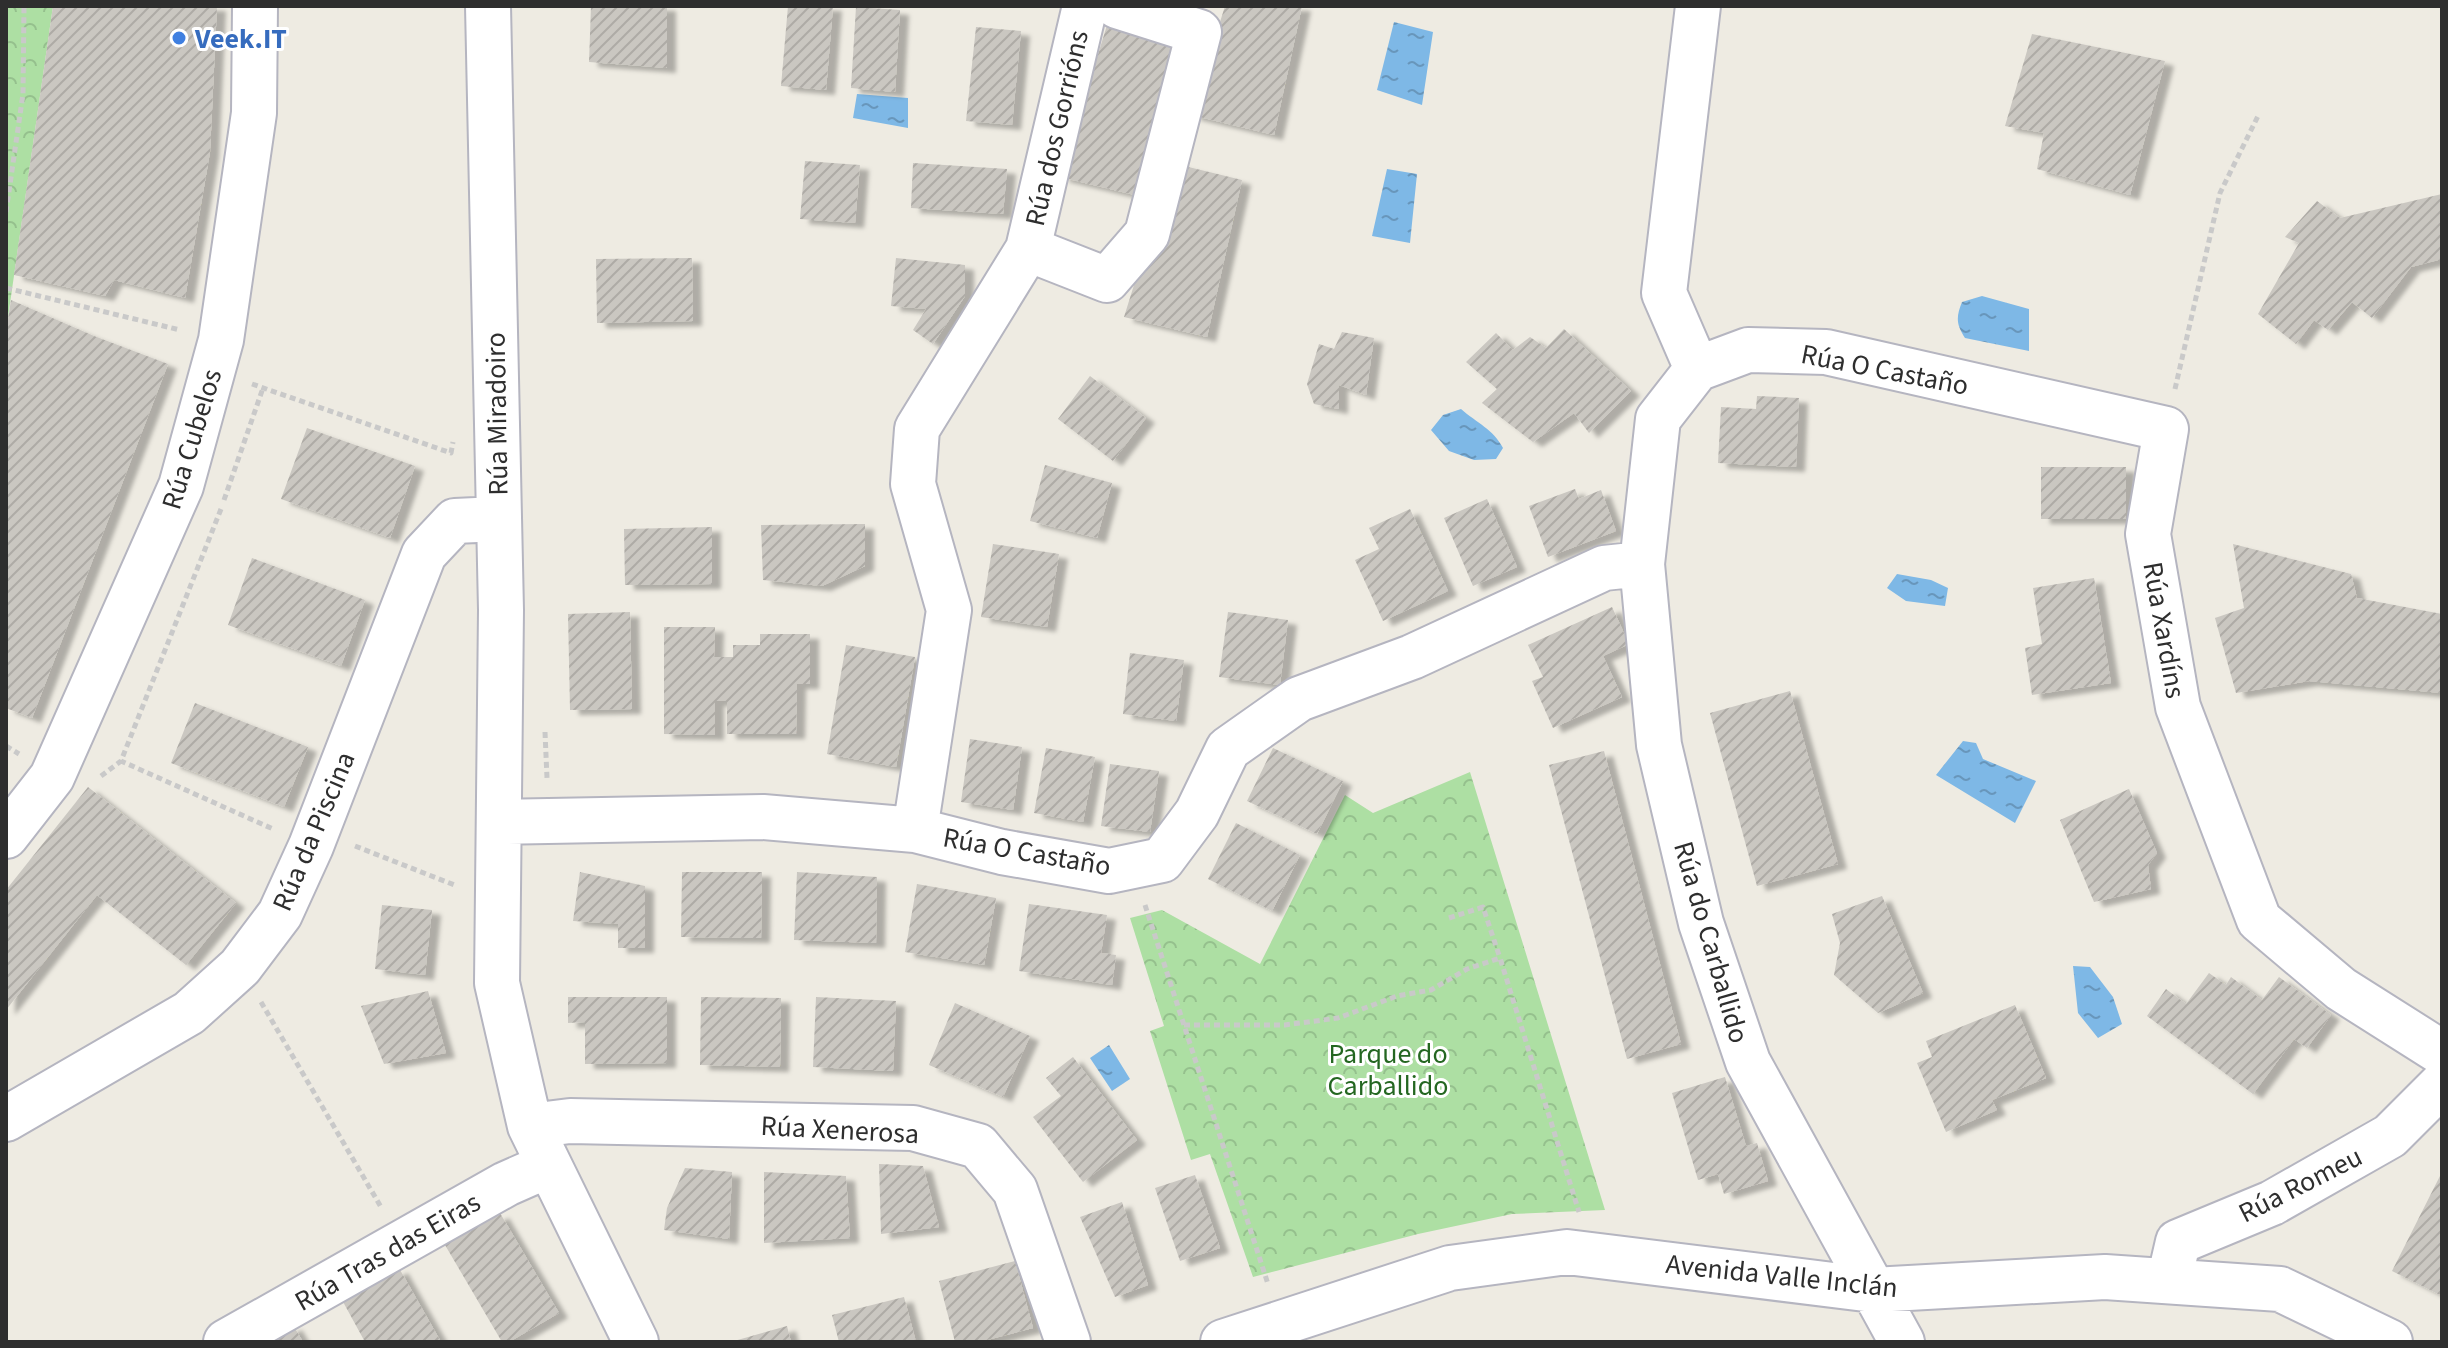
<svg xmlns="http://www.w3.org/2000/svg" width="2448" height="1348" viewBox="0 0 2448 1348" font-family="'Source Sans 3',sans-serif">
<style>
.forest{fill:url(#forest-crowns)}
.water{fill:url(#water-ripples)}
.building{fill:url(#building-hatch);filter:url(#shadow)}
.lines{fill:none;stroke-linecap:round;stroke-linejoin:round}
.minor-casing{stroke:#b5b5c0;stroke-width:48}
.path{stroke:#c9c9c9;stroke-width:5;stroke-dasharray:6 4;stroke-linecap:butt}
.minor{stroke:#fff;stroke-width:44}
.shop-dot{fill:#3f7fe0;stroke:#fff;stroke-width:3}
.labels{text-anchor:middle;stroke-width:6;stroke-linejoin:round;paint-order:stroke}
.shop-label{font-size:28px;font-weight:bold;fill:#366cbe;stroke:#fff;text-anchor:start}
.street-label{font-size:28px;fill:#2e2e2e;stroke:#fff}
.park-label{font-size:28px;fill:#246721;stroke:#fff}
</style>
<defs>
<pattern id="forest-crowns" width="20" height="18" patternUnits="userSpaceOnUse" patternTransform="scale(2)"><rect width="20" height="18" fill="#addfa3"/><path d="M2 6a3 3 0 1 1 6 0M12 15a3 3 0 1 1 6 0" fill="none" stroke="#95c08d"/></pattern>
<pattern id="water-ripples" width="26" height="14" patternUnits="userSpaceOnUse" patternTransform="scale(2)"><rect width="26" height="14" fill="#7eb8e6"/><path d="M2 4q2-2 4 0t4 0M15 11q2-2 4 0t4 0" fill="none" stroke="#6896bb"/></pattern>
<pattern id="building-hatch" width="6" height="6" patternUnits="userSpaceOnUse" patternTransform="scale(2)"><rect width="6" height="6" fill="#cac7c1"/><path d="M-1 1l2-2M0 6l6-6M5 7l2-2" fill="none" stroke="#aeaba6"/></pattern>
<filter id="shadow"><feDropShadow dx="9" dy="5" stdDeviation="2" flood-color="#0004"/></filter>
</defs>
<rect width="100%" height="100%" fill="#eeebe2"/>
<!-- forest -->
<path class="forest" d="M6,6H53L6,331Z
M1470,772L1605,1210L1512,1214L1418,1234L1253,1277L1210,1154L1191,1160L1150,1031L1164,1026L1130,918L1162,910L1260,964L1345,795L1373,813Z"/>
<!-- water -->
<path class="water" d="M1394,22L1433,32L1422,105L1377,90Z
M857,94L908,98V128L853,118Z
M1387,169L1417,174L1410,243L1372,236Z
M1982,296L2029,309V351L1965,338C1956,324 1956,317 1962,302Z
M1461,409C1477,423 1493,429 1503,448L1496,459L1474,460L1449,451L1431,430L1443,415Z
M1897,574L1931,580L1948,588L1945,606L1906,601L1887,588Z
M1963,741L1976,743L1983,759L2036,781L2015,823L1936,775Z
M2073,966L2090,967L2113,997L2122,1024L2098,1038L2078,1013Z
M1109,1045L1130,1079L1112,1091L1090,1058Z"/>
<!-- building -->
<path class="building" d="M53,6H217L210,152L185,298L114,280L105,296L14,275Z
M591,6H667V68L589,62Z
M788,6H833L826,90L781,86Z
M1225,6H1302L1274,135L1191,115Z
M856,7L900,10L895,92L851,88Z
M1108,22L1177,39L1143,197L1060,177Z
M976,27L1021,31L1012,125L966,121Z
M2032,34L2165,61L2130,195L2037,169L2044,133L2005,126Z
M805,161L860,165L855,223L800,219Z
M913,163L1007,169L1003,214L911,208Z
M1172,163L1242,180L1207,337L1124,317Z
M2442,194V259L2411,267L2372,318L2352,302L2328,330L2314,320L2296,344L2258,314L2299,243L2285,237L2317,201L2340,218Z
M692,258L693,321L597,323L596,259Z
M896,258L965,265V296L933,344L913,330L926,309L891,306Z
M11,300L94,336L168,364L32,718L6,708V331Z
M1564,329L1631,391L1589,433L1574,413L1533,442L1482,403L1497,389L1466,362L1496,333L1513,350L1530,337L1546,348Z
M1342,332L1374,338L1366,395L1339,385V409L1314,404L1307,384L1319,344L1334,349Z
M1090,376L1146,418L1113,461L1058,419Z
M1757,396L1799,398L1796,467L1718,463L1721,407L1756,409Z
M307,428L415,466L390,538L281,499Z
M1045,465L1112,483L1097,538L1030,521Z
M2041,467H2126V519H2041Z
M1575,489L1579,499L1601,490L1616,531L1548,557L1529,506Z
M1487,499L1517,567L1473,586L1444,518Z
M1410,509L1448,591L1383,621L1355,560L1379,549L1369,528Z
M865,524V566L822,586L763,580L761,525Z
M712,527V584L625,585L624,529Z
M993,544L1059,554L1047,627L981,617Z
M2233,544L2351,574L2357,598L2442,614V693L2309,681L2236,693L2215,618L2244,608Z
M252,558L365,600L341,666L228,625Z
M2094,578L2111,683L2032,695L2025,648L2042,644L2033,588Z
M1612,607L1629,644L1603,656L1622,697L1553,728L1532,681L1543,677L1528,645Z
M630,612L632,709L570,710L568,614Z
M1228,612L1288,620L1280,685L1219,677Z
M664,627H715L714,657H733V645H760V634H810V684H797L796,734H727V701H715V735L664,734Z
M846,645L915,657L896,767L827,754Z
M1130,653L1184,660L1176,721L1123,714Z
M1790,691L1838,864L1757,886L1710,713Z
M195,703L308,747L284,807L171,763Z
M970,739L1022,747L1013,810L961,802Z
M1046,748L1095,757L1083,822L1034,813Z
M1273,748L1343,781L1317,834L1247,801Z
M1604,751L1681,1044L1627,1059L1549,765Z
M1110,764L1159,771L1150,832L1101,826Z
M88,787L236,903L186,965L97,895L6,1010V890Z
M2129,789L2157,853L2148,865L2151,889L2094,902L2060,820Z
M1236,823L1300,855L1272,911L1208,879Z
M580,872L645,886V948H618V924L573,921Z
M682,872H762L761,938L681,937Z
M797,872L877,877L876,943L794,940Z
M917,884L996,898L984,965L905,952Z
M1882,896L1923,993L1878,1013L1834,975L1840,943L1832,914Z
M1029,904L1107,915L1101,953L1116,955L1112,985L1019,971Z
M382,905L432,910L425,975L375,969Z
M2209,973L2226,985L2231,977L2262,1000L2279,977L2331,1015L2307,1048L2294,1039L2253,1094L2147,1016L2166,989L2186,1004Z
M428,991L446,1053L384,1064L361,1006Z
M568,997H667V1063L585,1064V1022L568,1023Z
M701,997L781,998L780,1067L700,1065Z
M816,997L896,1001L893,1071L813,1067Z
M955,1003L1030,1036L1003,1097L929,1065Z
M2015,1005L2046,1078L1992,1100L1997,1110L1946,1132L1917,1063L1932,1057L1926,1041Z
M1073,1057L1137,1140L1083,1182L1033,1117L1061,1096L1046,1078Z
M1725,1077L1746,1146L1757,1143L1768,1181L1724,1194L1718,1174L1698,1180L1672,1093Z
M879,1164L923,1166L939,1227L881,1234Z
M685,1168L732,1172L729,1239L664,1230L667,1208Z
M764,1172L846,1176L850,1238L764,1243Z
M2442,1172V1296L2392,1271Z
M1195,1175L1220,1248L1180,1261L1155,1188Z
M1122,1202L1148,1285L1115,1297L1080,1217Z
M500,1213L559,1313L509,1342H502L445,1245Z
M1015,1261L1033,1328L979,1342H955L939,1281Z
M399,1268L441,1342H365L342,1300Z
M904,1297L916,1342H839L832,1315Z
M293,1325L303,1342H264Z
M787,1326L791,1342H734V1341Z"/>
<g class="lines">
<defs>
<path id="minor" d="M488,6L501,610L497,983L530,1126L636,1342
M1028,249L1107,280L1147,234L1199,32L1117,6
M1697,369L1664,293L1698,6
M499,822L763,817L915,830L1002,852L1109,871L1162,860L1197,813L1228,749L1299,699L1412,657L1604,568L1642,564
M915,830L949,610L913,484L917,429L1028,249L1085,6
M6,836L52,777L181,486L221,340L254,113L255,6
M6,1119L189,1013L240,967L280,914L311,846L424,554L455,521L498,519
M530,1126L570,1121L913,1128L978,1146L1015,1190L1068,1342
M2169,1281L2178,1242L2272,1203L2390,1136L2442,1084
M226,1342L506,1184L549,1165
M1223,1342L1450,1268L1567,1252L1873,1290L2105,1277L2280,1289L2390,1342
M1902,1342L1748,1062L1701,923L1659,745L1642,564L1658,419L1697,369L1748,350L1826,352L2166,429L2148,534L2178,707L2259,920L2341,989L2442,1053"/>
</defs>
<!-- minor casing -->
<use href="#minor" class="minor-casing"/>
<!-- path -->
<path class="path" d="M6,212L23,94L24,6
M6,288L180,330
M252,384L451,453L453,442
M2175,389L2220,193L2258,116
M224,500L263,388
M221,509L121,761L273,829
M545,732L547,778
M6,746L19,754
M101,776L121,761
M355,846L457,886
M1145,905L1268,1284
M1449,918L1483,907L1500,958
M261,1002L381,1207
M1184,1025H1285L1338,1018L1397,996L1431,990L1467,969L1500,958L1579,1212"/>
<!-- minor -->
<use href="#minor" class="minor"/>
</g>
<!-- markers -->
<circle class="shop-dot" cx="179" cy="38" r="8"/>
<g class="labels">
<!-- shop labels -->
<g class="shop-label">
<text x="195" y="48">Veek.IT</text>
</g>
<!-- street labels -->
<g class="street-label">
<text transform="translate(1056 128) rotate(-77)" y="10">Rúa dos Gorrións</text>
<text transform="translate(1885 369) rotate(11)" y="10">Rúa O Castaño</text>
<text transform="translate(496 414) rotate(-91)" y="10">Rúa Miradoiro</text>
<text transform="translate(191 439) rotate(-73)" y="10">Rúa Cubelos</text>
<text transform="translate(2165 630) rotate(80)" y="10">Rúa Xardíns</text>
<text transform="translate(313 831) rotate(-67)" y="10">Rúa da Piscina</text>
<text transform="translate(1027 851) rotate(10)" y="10">Rúa O Castaño</text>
<text transform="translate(1712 942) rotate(74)" y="10">Rúa do Carballido</text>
<text transform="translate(840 1129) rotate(3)" y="10">Rúa Xenerosa</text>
<text transform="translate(2300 1184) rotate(-27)" y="10">Rúa Romeu</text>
<text transform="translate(387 1251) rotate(-30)" y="10">Rúa Tras das Eiras</text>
<text transform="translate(1782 1275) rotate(6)" y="10">Avenida Valle Inclán</text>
</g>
<!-- park labels -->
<g class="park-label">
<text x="1388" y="1063">Parque do<tspan x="1388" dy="32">Carballido</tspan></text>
</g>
</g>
<!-- border -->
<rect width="2448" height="1348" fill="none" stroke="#2e2e2e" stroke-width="16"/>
</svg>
